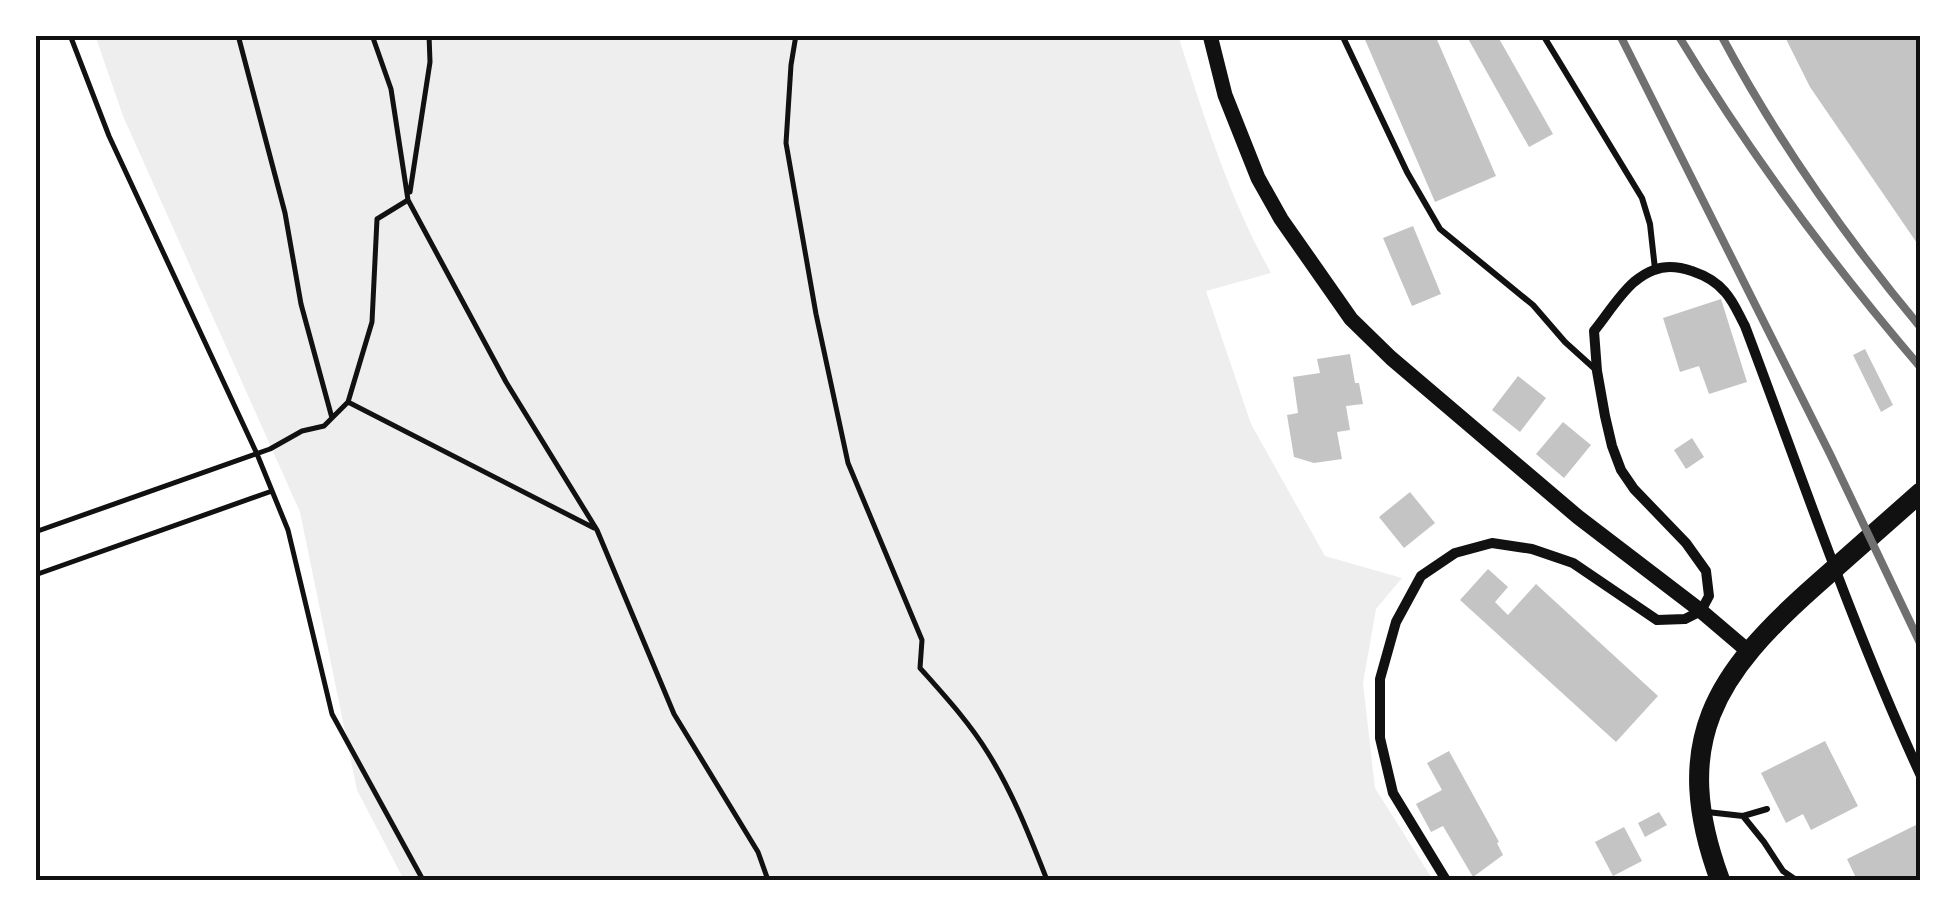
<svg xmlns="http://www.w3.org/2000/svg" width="1956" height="915" viewBox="0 0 1956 915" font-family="'Work Sans',sans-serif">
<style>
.green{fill:#eee}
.building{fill:#c4c4c4}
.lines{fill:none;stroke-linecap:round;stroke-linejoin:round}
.path{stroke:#111;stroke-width:5}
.service{stroke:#111;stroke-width:6}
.minor{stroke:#111;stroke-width:10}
.tertiary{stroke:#111;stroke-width:15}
.primary{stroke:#111;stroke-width:20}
.rail{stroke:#707070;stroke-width:8}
.neatline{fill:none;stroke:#111;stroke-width:4}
</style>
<rect width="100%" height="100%" fill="#fff"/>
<!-- green -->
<path class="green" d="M95,35H1178C1204,117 1229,198 1271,273L1206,291L1251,424L1325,556L1402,578L1376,609L1363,683L1375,788L1433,880H404L357,790L300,512L123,116Z"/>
<!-- building -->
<path class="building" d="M1363,35H1435L1496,176L1435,202Z
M1466,35H1497L1553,134L1529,147Z
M1784,35H1921V249L1810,87Z
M1413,226L1441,294L1412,306L1383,238Z
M1721,299L1747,382L1709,394L1699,366L1680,372L1663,318Z
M1865,349L1893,405L1881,412L1853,355Z
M1350,354L1355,383H1359L1363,404L1346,406L1350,430L1337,432L1342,459L1314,463L1294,457L1287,415L1298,413L1293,377L1320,373L1317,359Z
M1518,376L1546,398L1520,432L1492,410Z
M1563,422L1591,445L1564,478L1536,454Z
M1692,438L1704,457L1686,469L1674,450Z
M1410,492L1435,523L1404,548L1379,517Z
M1488,569L1508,587L1495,602L1508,615L1536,584L1658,696L1616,742L1460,600Z
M1825,741L1858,806L1811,830L1803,814L1786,823L1761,773Z
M1449,751L1499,842L1497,843L1503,855L1473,877L1443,826L1431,832L1416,804L1442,790L1427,763Z
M1659,812L1667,825L1645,837L1638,823Z
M1918,824L1919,826L1921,825V880H1857L1847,859Z
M1624,827L1642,861L1613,876L1595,842Z"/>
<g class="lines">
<!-- path -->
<path class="path" d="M70,35L109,136L257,454L288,530L332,714L423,880
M238,35L285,213L301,304L332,418
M372,35L391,89L408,200
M796,35L791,65L786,143L816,314L848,463L922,640L920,668C944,695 969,722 988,753C1013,793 1030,837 1047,880
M410,192L430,62L429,35
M348,402L594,528
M35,532L270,449L302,431L324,426L348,402L372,322L377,219L408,200L506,382L597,530L674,714L758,852L768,880
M35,575L272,491"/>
<!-- service -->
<path class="service" d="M1342,35L1407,172L1440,229L1533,305L1565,342L1596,370
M1543,35L1642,198L1650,224L1655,269
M1707,812L1743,816L1764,842L1783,871L1796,880
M1743,816L1767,809"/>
<!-- minor -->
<path class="minor" d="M1446,880L1393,793L1380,738V679L1396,622L1421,576L1455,553L1492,543L1532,549L1573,563L1657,620L1685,619L1701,611L1709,596L1706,571L1686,543L1634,489L1621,470L1612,446L1605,416L1597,371L1594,331C1607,315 1619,295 1634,282C1639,278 1648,272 1654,270C1676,261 1711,275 1725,292C1734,302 1739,315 1745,326C1802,477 1853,629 1921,776"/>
<!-- tertiary -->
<path class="tertiary" d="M1210,35L1225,95L1258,178L1281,219L1351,319L1391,358L1578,517L1701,611L1748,651"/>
<!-- primary -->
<path class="primary" d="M1720,880C1669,742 1715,674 1817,584C1851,554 1886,523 1921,492"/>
<!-- rail -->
<path class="rail" d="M1620,35L1830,454L1921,645
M1678,35C1750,154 1831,263 1921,368
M1721,35C1777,140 1845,237 1921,328"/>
</g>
<!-- border -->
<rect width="1956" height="915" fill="none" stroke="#ffffff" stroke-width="75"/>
<rect x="38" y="38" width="1880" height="840" class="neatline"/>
</svg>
